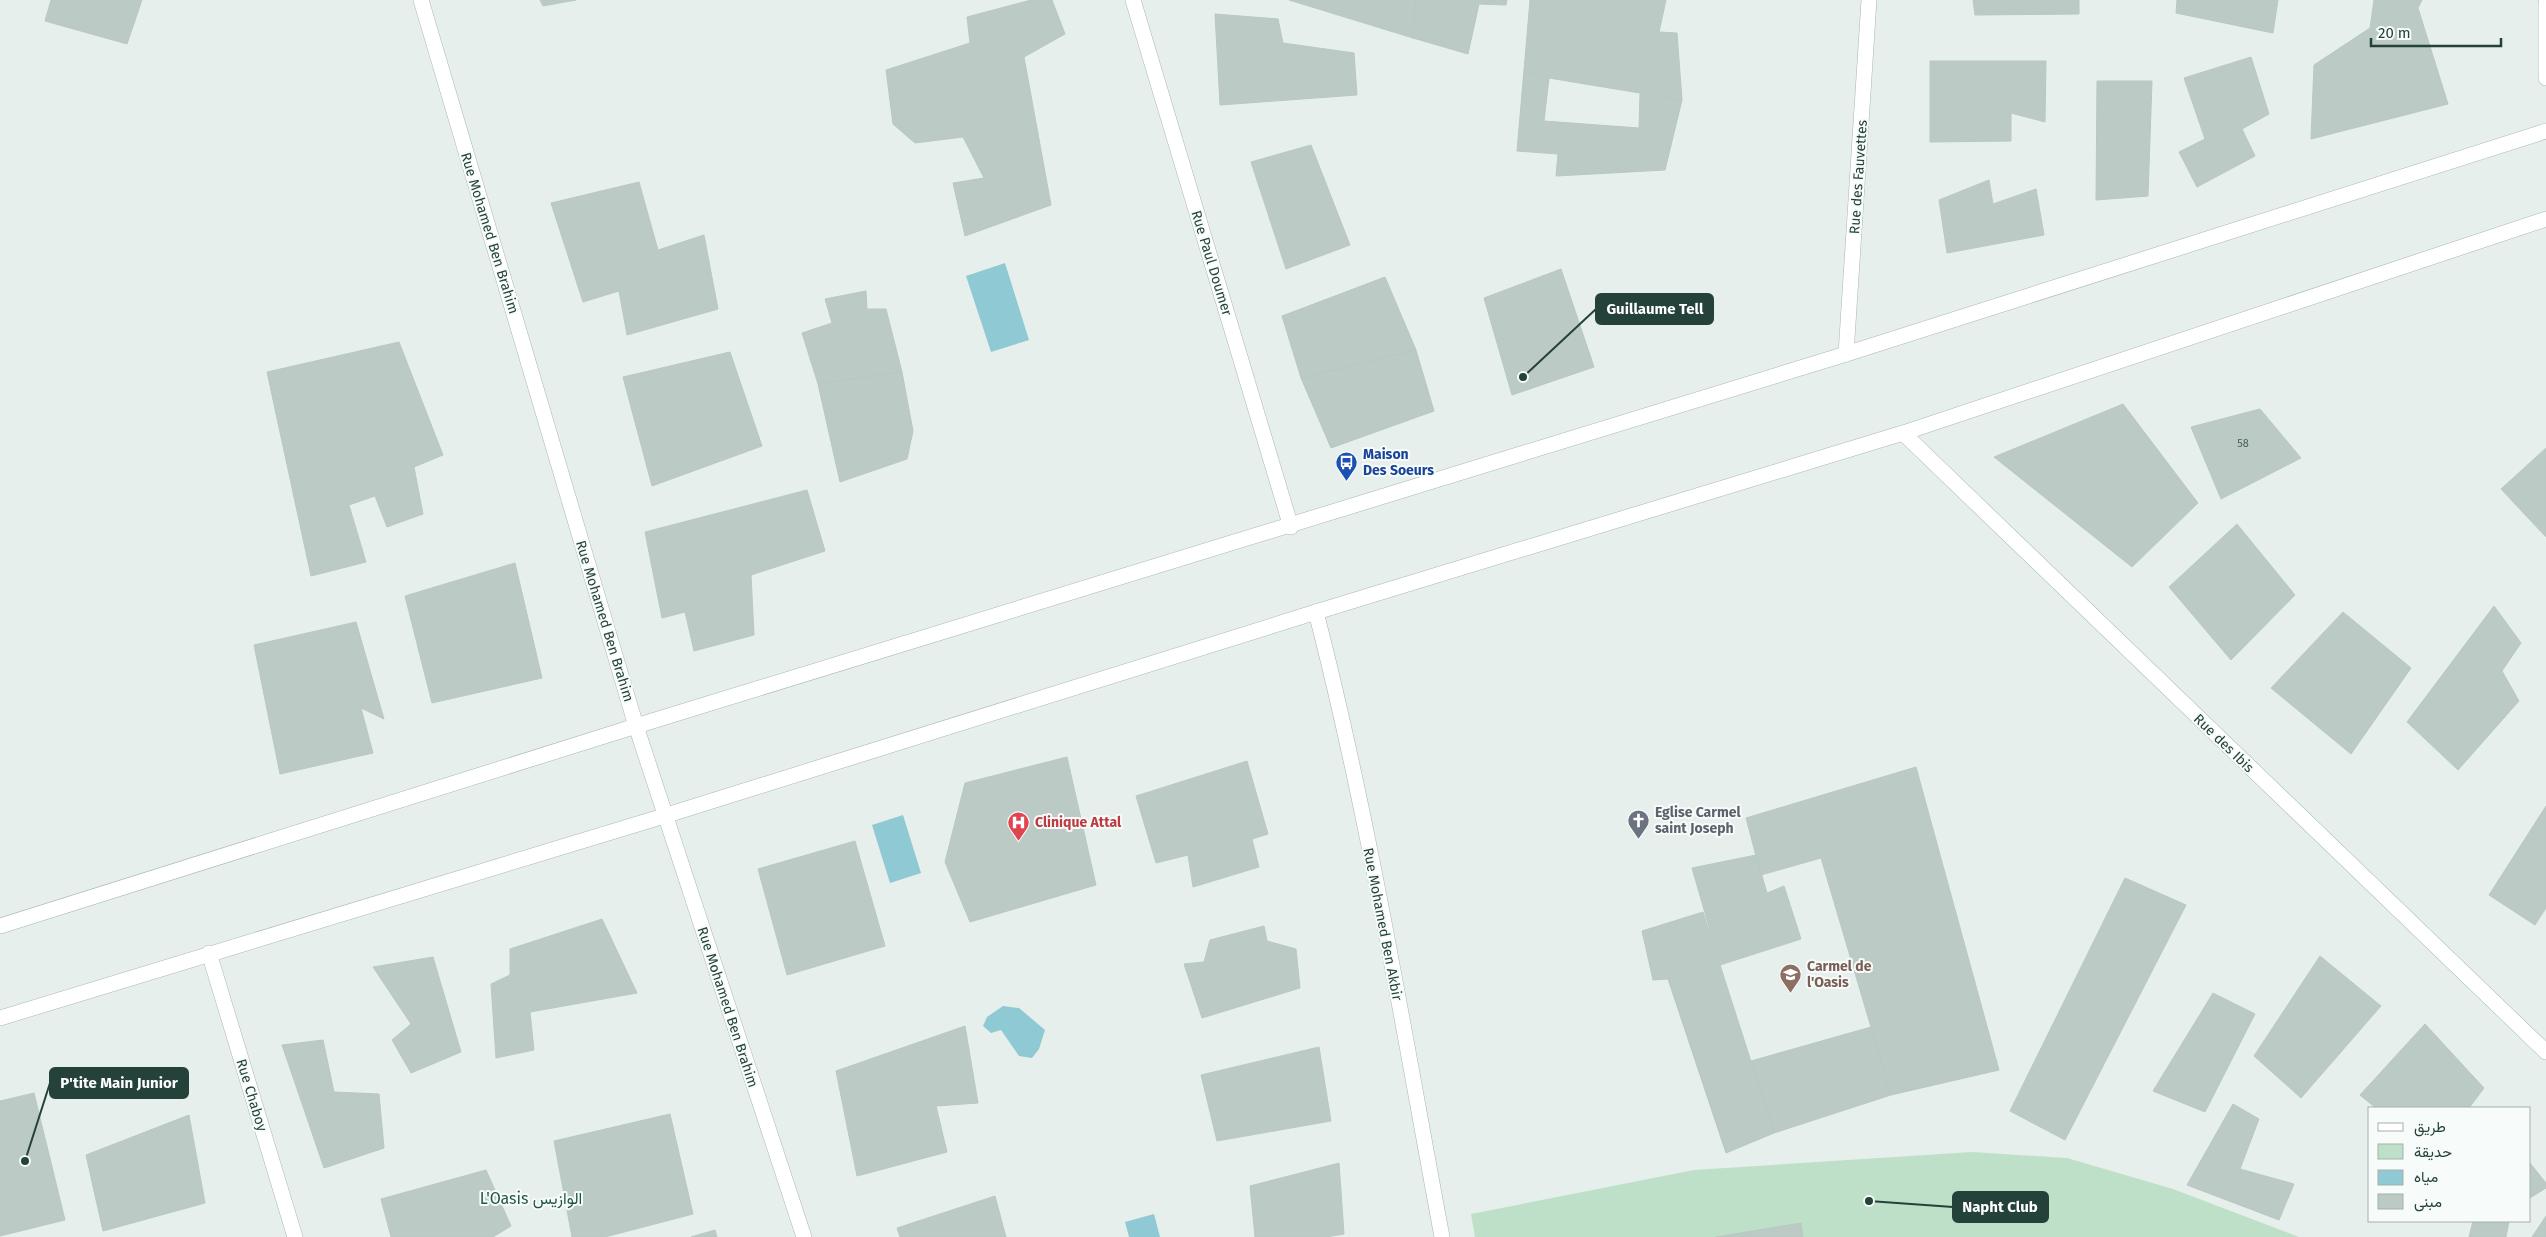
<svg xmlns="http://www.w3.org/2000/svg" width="2546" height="1237" viewBox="0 0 2546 1237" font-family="'Fira Sans',Vazirmatn,sans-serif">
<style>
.green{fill:#bfe0c8}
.water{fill:#8ec9d4}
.building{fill:#bbcac4;stroke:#b8c9c2}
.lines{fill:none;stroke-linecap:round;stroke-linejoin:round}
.minor-casing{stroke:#a8b8b2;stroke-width:16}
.tertiary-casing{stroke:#a8b8b2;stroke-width:16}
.minor{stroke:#fff;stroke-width:15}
.tertiary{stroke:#fff;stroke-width:15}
.labels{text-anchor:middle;stroke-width:4;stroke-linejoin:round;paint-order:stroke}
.number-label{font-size:11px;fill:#4a645c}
.street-label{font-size:14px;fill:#24423a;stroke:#f7fbf9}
.transit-label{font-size:14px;font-weight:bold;fill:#164399;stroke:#f7fbf9;text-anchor:start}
.worship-label{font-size:14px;font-weight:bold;fill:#5b616d;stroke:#f7fbf9;text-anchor:start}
.health-label{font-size:14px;font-weight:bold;fill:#be3a42;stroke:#f7fbf9;text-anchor:start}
.education-label{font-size:14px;font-weight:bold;fill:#785e54;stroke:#f7fbf9;text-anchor:start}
.quarter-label{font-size:16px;fill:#1f5548;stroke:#f7fbf9}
.leader{fill:none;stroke:#24423a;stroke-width:2}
.callout-dot{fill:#24423a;stroke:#f7fbf9;stroke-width:2}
.callout{fill:#24423a;stroke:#24423a;stroke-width:2}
.callout-label{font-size:15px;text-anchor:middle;font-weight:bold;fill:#fff}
</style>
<rect width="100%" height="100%" fill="#e6efeb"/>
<!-- green -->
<path class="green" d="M1972,1152L2067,1158L2173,1189L2299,1237H1475L1471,1214L1694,1170Z"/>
<!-- water -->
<path class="water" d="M1005,263L1029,340L991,352L966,276Z
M903,815L921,873L890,883L872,825Z
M1003,1006L1019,1008L1045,1030L1039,1049L1032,1058L1019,1056L1001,1030L991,1033L983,1026L987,1017Z
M1154,1214L1160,1237H1129L1125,1222Z"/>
<!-- building -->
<path class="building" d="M51,0H142L127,44L45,21Z
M540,0H576L543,6Z
M1031,0H1052L1065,34L1024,57L1051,205L965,236L953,183L984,178L963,137L915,143L893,124L886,70L970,43L967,17Z
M1289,0H1415L1413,38Z
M1415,0H1507L1506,5L1479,4L1468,54L1413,38Z
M1530,0H1666L1659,32L1677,33L1682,100L1549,78L1524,70Z
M1973,0H2079V14L1975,15Z
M2177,0H2278L2273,33L2176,13Z
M2374,0H2422L2418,8L2448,104L2311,139L2314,65L2370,28Z
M1215,14L1278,19L1283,43L1354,53L1357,95L1220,105Z
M2251,57L2269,114L2242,129L2255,156L2197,187L2179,152L2205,139L2184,78Z
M1930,61H2046L2045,122L2011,113V141L1930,142Z
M1524,70L1549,78L1544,121L1639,128L1640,94L1682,100L1665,170L1556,176L1558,154L1517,151Z
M2097,81H2152L2148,196L2096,200Z
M1311,145L1350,245L1286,269L1251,162Z
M1989,180L1993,204L2036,189L2044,235L1947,253L1939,200Z
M639,182L658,250L704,235L718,309L627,335L619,291L583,302L551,203Z
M1561,269L1594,367L1512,395L1484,298Z
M1385,277L1416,350L1301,378L1282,316Z
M866,291L867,309H886L902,372L818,384L802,333L832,323L825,299Z
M399,342L443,455L414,467L423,514L387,527L375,496L349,505L366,562L311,576L267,372Z
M1416,350L1434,411L1331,448L1301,378Z
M730,352L762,446L652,486L623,377Z
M902,372L913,431L907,459L840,482L818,384Z
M2123,404L2198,503L2132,567L1994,457Z
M2260,409L2301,458L2221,499L2191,427Z
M2546,448V537L2501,489Z
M807,490L825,551L751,575L754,635L694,651L685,612L662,618L645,532Z
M2237,524L2295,595L2231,660L2169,587Z
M515,563L542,678L432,703L405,596Z
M2494,606L2521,643L2502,671L2519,701L2458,770L2407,722Z
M2343,612L2411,668L2351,754L2271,688Z
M356,622L384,719L361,708L373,753L280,774L254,645Z
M1067,757L1096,885L970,922L945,862L965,783Z
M1247,761L1268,834L1252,839L1259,867L1193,887L1188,855L1156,863L1136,796Z
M1916,767L1999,1070L1891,1095L1821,858L1761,875L1746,818Z
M2546,806V908L2535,925L2489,895Z
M855,841L885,946L787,975L758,869Z
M1756,855L1767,893L1784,886L1801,939L1720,965L1692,868Z
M2125,878L2186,905L2065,1140L2010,1111Z
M1703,912L1774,1133L1726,1153L1668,979L1653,980L1642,931Z
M602,919L637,993L530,1012L534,1050L496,1058L491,984L510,975V949Z
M1264,926L1267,941L1296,949L1300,988L1202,1018L1184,964L1204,962L1210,940Z
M2320,956L2381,1006L2301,1098L2254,1056Z
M433,957L461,1052L411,1073L392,1040L411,1024L373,967Z
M2213,993L2255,1014L2205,1112L2153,1091Z
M2425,1024L2484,1088L2469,1108H2376L2360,1095Z
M965,1026L978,1103L936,1106L947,1152L857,1176L836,1071Z
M1871,1027L1891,1095L1774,1133L1751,1061Z
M323,1040L334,1092L379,1094L384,1148L324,1168L282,1045Z
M1319,1047L1331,1121L1217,1141L1201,1075Z
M34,1093L65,1220L0,1236V1101Z
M2233,1104L2259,1119L2240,1169L2294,1184L2279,1220L2187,1185Z
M670,1114L693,1214L605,1237H572L554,1141Z
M189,1115L205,1203L103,1231L86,1155Z
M1339,1163L1344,1234L1326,1237H1255L1250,1186Z
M2530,1163L2546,1183V1188L2530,1198Z
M486,1170L511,1226L493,1237H391L381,1199Z
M995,1196L1006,1237H900L897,1228Z
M2546,1216V1237H2532Z
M2473,1221H2509L2506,1237H2469Z
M1801,1223L1803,1237H1716Z
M715,1230L717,1237H691Z"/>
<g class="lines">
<defs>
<path id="minor" d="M421,0L636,726L804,1237
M1133,0L1291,527
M1846,354L1869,0
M1903,433L2546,1052
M1316,612C1369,818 1403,1028 1442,1237
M209,953L295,1237"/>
<path id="tertiary" d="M2546,3V78
M0,926L636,726L1846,354L2546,131
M0,1018L664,816L1316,612L1903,433L2546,219"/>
</defs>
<!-- minor casing -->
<use href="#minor" class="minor-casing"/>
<!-- tertiary casing -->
<use href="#tertiary" class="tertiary-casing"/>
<!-- minor -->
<use href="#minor" class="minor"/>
<!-- tertiary -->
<use href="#tertiary" class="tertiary"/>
</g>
<!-- icons -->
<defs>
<symbol id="bus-pin" viewBox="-11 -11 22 30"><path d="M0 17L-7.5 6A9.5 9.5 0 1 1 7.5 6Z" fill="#1a4fb4" stroke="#f7fbf9"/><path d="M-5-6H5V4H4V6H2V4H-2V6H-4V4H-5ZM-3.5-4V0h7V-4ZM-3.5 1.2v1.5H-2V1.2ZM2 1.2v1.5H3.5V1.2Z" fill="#fff"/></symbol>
<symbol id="church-pin" viewBox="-11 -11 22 30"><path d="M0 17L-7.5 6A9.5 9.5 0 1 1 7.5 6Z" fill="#6b7280" stroke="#f7fbf9"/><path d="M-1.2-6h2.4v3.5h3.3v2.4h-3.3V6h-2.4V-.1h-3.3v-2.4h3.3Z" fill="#fff"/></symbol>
<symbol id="hospital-pin" viewBox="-11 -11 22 30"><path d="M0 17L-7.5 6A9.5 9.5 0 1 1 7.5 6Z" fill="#e0444e" stroke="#f7fbf9"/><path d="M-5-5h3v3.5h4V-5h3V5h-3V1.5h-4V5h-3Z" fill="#fff"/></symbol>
<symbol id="school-pin" viewBox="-11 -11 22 30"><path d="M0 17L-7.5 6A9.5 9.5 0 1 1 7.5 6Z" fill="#8d6e63" stroke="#f7fbf9"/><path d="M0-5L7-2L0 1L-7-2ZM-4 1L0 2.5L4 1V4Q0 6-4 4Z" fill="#fff"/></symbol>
</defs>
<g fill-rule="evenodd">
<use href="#bus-pin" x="1334" y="450" width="25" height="34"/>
<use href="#church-pin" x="1626" y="808" width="25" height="34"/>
<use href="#hospital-pin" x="1006" y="810" width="25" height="34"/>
<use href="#school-pin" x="1778" y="962" width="25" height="34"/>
</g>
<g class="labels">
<!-- number labels -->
<g class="number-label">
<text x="2243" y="447">58</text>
</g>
<!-- street labels -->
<g class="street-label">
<text transform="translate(1858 177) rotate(-86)" y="5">Rue des Fauvettes</text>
<text transform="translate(490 233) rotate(73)" y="5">Rue Mohamed Ben Brahim</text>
<text transform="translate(1212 263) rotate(73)" y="5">Rue Paul Doumer</text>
<text transform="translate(605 621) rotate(73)" y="5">Rue Mohamed Ben Brahim</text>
<text transform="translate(2224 743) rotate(44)" y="5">Rue des Ibis</text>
<text transform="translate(1383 924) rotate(79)" y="5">Rue Mohamed Ben Akbir</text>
<text transform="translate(728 1007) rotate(72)" y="5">Rue Mohamed Ben Brahim</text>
<text transform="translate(252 1095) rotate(73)" y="5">Rue Chaboy</text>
</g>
<!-- transit labels -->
<g class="transit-label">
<text x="1363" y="459">Maison<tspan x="1363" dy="16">Des Soeurs</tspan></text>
</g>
<!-- worship labels -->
<g class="worship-label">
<text x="1655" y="817">Eglise Carmel<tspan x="1655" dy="16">saint Joseph</tspan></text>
</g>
<!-- health labels -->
<g class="health-label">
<text x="1035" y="827">Clinique Attal</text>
</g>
<!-- education labels -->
<g class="education-label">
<text x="1807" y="971">Carmel de<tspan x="1807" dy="16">l'Oasis</tspan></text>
</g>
<!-- quarter labels -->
<g class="quarter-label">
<text x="531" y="1204">L'Oasis الوازيس</text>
</g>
</g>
<!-- callouts -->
<path class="leader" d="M1523 377L1596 309M25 1161L50 1083M1869 1201L1953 1207"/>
<g class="callout-dot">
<circle cx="1523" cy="377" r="5"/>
<circle cx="25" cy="1161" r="5"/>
<circle cx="1869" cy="1201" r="5"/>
</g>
<g class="callout">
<rect x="1596" y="294" width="117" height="30" rx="5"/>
<rect x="50" y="1068" width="138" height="30" rx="5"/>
<rect x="1953" y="1192" width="95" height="30" rx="5"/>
</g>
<g class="callout-label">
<text x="1655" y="314">Guillaume Tell</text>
<text x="119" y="1088">P'tite Main Junior</text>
<text x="2000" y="1212">Napht Club</text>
</g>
<!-- legend -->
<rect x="2368" y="1107" width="162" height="115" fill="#f7fbf9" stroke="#a3b1ad"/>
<rect x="2378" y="1123" width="25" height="8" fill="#ffffff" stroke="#a3b1ad"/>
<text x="2414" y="1132" font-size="15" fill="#24423a">طريق</text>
<rect x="2378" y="1144" width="25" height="15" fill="#bfe0c8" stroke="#a3b1ad"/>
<text x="2414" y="1157" font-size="15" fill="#24423a">حديقة</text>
<rect x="2378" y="1170" width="25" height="15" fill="#8ec9d4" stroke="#a3b1ad"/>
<text x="2414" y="1182" font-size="15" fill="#24423a">مياه</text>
<rect x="2378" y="1194" width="25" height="15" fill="#bbcac4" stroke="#a3b1ad"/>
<text x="2414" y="1207" font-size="15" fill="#24423a">مبنى</text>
<!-- scale -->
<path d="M2371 38v8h130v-8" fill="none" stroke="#24423a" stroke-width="2.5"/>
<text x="2378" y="38" font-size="15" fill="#24423a" stroke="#f7fbf9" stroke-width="4" paint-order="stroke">20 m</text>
</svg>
